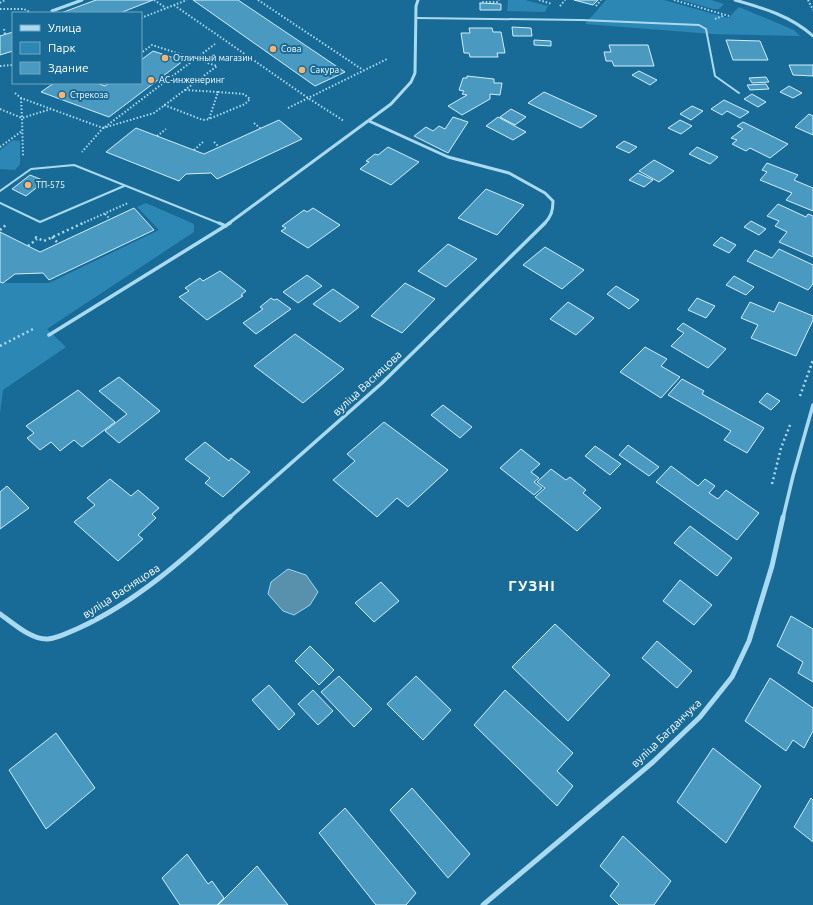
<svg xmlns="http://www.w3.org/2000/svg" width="813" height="905" viewBox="0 0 813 905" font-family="Ubuntu,sans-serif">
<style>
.green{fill:#2c87b4}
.water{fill:#5991ad;stroke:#9dd8f3}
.building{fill:#4a99c0;stroke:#d1eefc}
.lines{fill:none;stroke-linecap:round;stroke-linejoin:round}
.path-far1{stroke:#aadaf1;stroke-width:2;stroke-dasharray:1.5 2;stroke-linecap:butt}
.path{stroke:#aadaf1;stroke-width:2.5;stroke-dasharray:2 3;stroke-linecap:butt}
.service-far1{stroke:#aadaf1;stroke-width:2}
.service{stroke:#aadaf1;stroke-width:3}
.minor-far2{stroke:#aadaf1;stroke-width:3}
.minor-far1{stroke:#aadaf1;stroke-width:3.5}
.minor{stroke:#aadaf1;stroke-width:5}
.poi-dot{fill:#ffb36a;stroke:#186b96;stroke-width:1.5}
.labels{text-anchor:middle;stroke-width:4;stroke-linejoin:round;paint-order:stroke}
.far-poi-label{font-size:9px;fill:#fff;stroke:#186b96;text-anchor:start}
.street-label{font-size:11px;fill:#fff;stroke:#186b96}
.district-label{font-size:15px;font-weight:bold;letter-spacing:1px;fill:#fff;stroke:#186b96}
</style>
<rect width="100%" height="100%" fill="#186b96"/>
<!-- green -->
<path class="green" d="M508,0H525L548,6L545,12L507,11Z
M606,0H664L728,18L739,7L794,30L800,36L712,34L585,24Z
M681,0H711L724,4L719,9H713Z
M13,140L20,141V164L15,170L0,169V150Z
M146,203L192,223L194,225V232L47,329L66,347L3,390L0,414V282L3,283H49L159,230L137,207Z"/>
<!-- water -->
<path class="water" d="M288,569L306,575L318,592L310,605L294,615L283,611L268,594L271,582Z"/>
<!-- building -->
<path class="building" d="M96,0H153L120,13H61Z
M193,0H238L345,72L315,86Z
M574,0H598L593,5Z
M480,3L501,4V10H480Z
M512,27L531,28L532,36H513Z
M469,28H492L493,32H501L505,53H497L498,57H470L469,53H464L461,33H470Z
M13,32V51L0,55V36Z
M534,40L551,41V46L534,45Z
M726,40L760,41L768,60H733Z
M609,45H648L654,66H614L612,61H606L604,52H611Z
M153,51L183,61L109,117L41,92L54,83H97L105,86L109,83H141V60Z
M789,65H813V76L793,75Z
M639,71L657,80L650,85L632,75Z
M467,76L494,79V83H502L500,95L490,94V99L462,115L448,106L467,95L462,94L464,91L459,90L463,78H467Z
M766,77L769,82L752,83L749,78Z
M766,84L769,89L750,90L747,85Z
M789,86L802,93L793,98L780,92Z
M544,92L597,116L581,128L528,103Z
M752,94L766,102L758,107L744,99Z
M724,100L749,112L740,118L727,111L722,115L711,109Z
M692,106L703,111L691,120L680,114Z
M511,109L526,117L515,125L500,117Z
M809,114L813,116V135L795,127Z
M453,117L468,122L448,153L414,136L426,127L433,131L439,126L445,129Z
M498,117L526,132L513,140L486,126Z
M279,120L302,139L217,179L211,173L186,174L179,181L106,152L136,128L204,154Z
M680,120L692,126L681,134L668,128Z
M743,122L788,144L770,158L750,148L746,151L732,144L737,140L731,138L743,129L737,126Z
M624,141L637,147L629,153L616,147Z
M388,147L419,162L391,185L360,169L369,162L366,161L375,154L378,155Z
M697,147L718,157L710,164L689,154Z
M654,160L674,171L659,182L639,171Z
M767,163L798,175L794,180L813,188V211L786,200L792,193L760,180L767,172L762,170Z
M638,173L653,180L644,187L629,180Z
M30,175L45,181L26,196L12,189Z
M486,189L524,205L497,235L458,218Z
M778,204L806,217L808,214L813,216V257L779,242L787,232L775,226L779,221L767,216Z
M134,208L154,230L49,280L43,273L15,274L3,283L0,282V232L40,252Z
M313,208L340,225L308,248L281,231L286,228L282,226L304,210L307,212Z
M751,221L766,229L759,235L744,227Z
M721,237L736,245L729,253L713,245Z
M448,244L477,259L446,287L418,271Z
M545,247L584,270L562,289L523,265Z
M779,249L813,265V284L808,290L747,261L755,250L772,258Z
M220,271L246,291L241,295L243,296L207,320L179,297L189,291L185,288L200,278L203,281Z
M307,275L322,286L298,303L283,292Z
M734,276L754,287L746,295L726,285Z
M405,283L435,299L402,333L371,316Z
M616,286L639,300L629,309L607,294Z
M333,289L359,307L340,322L313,304Z
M271,298L274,300L277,299L291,309L256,334L243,323L263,309L260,307Z
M697,298L715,306L706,318L688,310Z
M568,302L594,318L576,335L550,319Z
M750,302L774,312L779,302L813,316V320L796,356L751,338L758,325L741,318Z
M683,323L726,349L708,368L671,346L684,333L677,329Z
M295,334L344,369L303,403L254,366Z
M645,347L667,359L661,366L680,377L661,398L620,372Z
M119,377L160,411L119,443L105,431L127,414L99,391Z
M682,379L704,391L702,394L764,428L747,453L724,440L731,431L668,395Z
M78,390L115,422L82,447L74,440L60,451L51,442L40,450L27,438L34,433L26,426Z
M767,393L780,401L771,410L759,402Z
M443,405L472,427L460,438L431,415Z
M384,422L448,470L408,507L397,498L377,517L333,480L355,461L347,454Z
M205,442L229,461L231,458L250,472L223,497L205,483L210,478L185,459Z
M628,445L659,467L649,476L619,455Z
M595,446L621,464L610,475L585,456Z
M521,449L540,464L531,472L539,478L534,482L542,488L534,495L500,468Z
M671,466L698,486L705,479L715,486L709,493L718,499L726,490L759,513L737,540L656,482Z
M551,469L566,480L570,477L586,490L583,493L601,508L577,531L535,497L545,488L537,482Z
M110,479L131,496L138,490L159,508L152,514L156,518L138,535L143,539L118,561L74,522L95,505L87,498Z
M7,486L29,508L0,529V492Z
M690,526L732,558L717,576L674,543Z
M680,580L712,605L694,625L663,601Z
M381,582L399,601L374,622L355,603Z
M791,616L813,629V682L798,673L803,662L777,646Z
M555,624L610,675L568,721L512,667Z
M657,641L692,671L677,688L642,658Z
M310,646L334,670L319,685L295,661Z
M339,676L372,709L354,727L321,692Z
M416,676L451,710L423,740L387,704Z
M770,678L813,708V731L804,748L793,740L786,751L745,721Z
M269,685L295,714L279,730L252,700Z
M313,690L333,711L318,725L298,704Z
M505,690L573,753L557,771L573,786L557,806L474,725Z
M56,733L95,788L46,829L9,770Z
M713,748L761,786L726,843L677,802Z
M412,788L470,854L448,878L390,810Z
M811,798L813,800V842L794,827Z
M345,808L416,893L406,905H376L319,833Z
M623,836L671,881L654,905H619L610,896L619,884L600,866Z
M187,854L208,884L212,881L224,898L217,905H180L162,878Z
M257,866L288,905H218Z"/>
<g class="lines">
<!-- path-far1 -->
<path class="path-far1" d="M154,0L166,8
M258,0L363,70
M539,0L552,4
M674,0L729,16
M808,0L813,10
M0,3L5,0
M480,4L481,2H498L499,0
M174,5L308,98L344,121
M560,6L565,0
M596,6L601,0
M0,9H24L31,13
M141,18L187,0
M715,19L725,15
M4,29L5,34
M0,66L13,65
M185,90L218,92
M218,92L244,94L250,99L245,104L209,119Z
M15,93L21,98L103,128L82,152
M21,98L22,118L51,109
M164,105L203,120L210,119
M288,108L387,59
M0,109L22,118L23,157
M254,123L261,129
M105,127L215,44
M103,128L154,113L217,66L152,45L141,53
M157,136L166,129
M214,142L219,147
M0,147L22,131
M194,150L203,142
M105,214L110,219
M81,224L128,203"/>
<!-- path -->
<path class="path" d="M0,230L7,224
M35,237L44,241L83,223
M52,237L58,243
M28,246L37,239
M0,346L35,328
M800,396L813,360
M772,484L781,448L790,425"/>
<!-- service-far1 -->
<path class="service-far1" d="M416,18L581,20L699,25L706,29L715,76L739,93
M0,191L31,169L74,165L221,224
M0,203L40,222L124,186"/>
<!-- service -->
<path class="service" d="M219,223L226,226"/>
<!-- minor-far2 -->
<path class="minor-far2" d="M735,0C763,8 791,16 813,36
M52,11L82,0
M369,121L448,157L509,173L545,193L553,201C553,211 551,217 544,224
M228,224L391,104L411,82L415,73L416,6L418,0"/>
<!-- minor-far1 -->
<path class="minor-far1" d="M49,335L230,223
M229,518L382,383L545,223
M783,518L793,476L813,405"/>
<!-- minor -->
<path class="minor" d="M0,614C13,623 31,640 48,639C59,638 69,632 79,628C136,602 184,559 230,517
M483,905L653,762L700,717L732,677L749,641L772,566L783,517"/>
</g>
<!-- markers -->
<g class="poi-dot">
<circle cx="273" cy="49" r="4"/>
<circle cx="165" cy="58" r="4"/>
<circle cx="302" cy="70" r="4"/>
<circle cx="151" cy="80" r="4"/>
<circle cx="62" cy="95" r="4"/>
<circle cx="28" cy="185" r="4"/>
</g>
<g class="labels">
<!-- far-poi labels -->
<g class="far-poi-label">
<text x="281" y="52">Сова</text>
<text x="173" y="61">Отличный магазин</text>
<text x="310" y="73">Сакура</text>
<text x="159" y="83">АС-инженеринг</text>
<text x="70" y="98">Стрекоза</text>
<text x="36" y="188">ТП-575</text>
</g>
<!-- street labels -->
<g class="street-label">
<text transform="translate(367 383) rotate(-43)" y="4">вуліца Васняцова</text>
<text transform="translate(121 591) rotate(-33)" y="4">вуліца Васняцова</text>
<text transform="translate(666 733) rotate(-44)" y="4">вуліца Багданчука</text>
</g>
<!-- district labels -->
<g class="district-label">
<text x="532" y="591">ГУЗНІ</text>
</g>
</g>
<!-- legend -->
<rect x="12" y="12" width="130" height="72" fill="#186b96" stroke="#74a6c0"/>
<rect x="20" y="25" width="20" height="6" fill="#aadaf1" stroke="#74a6c0"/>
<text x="48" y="32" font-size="12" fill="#ffffff">Улица</text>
<rect x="20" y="42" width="20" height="12" fill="#2c87b4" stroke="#74a6c0"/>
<text x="48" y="52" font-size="12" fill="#ffffff">Парк</text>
<rect x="20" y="62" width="20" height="12" fill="#4a99c0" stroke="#74a6c0"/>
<text x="48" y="72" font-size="12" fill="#ffffff">Здание</text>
</svg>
